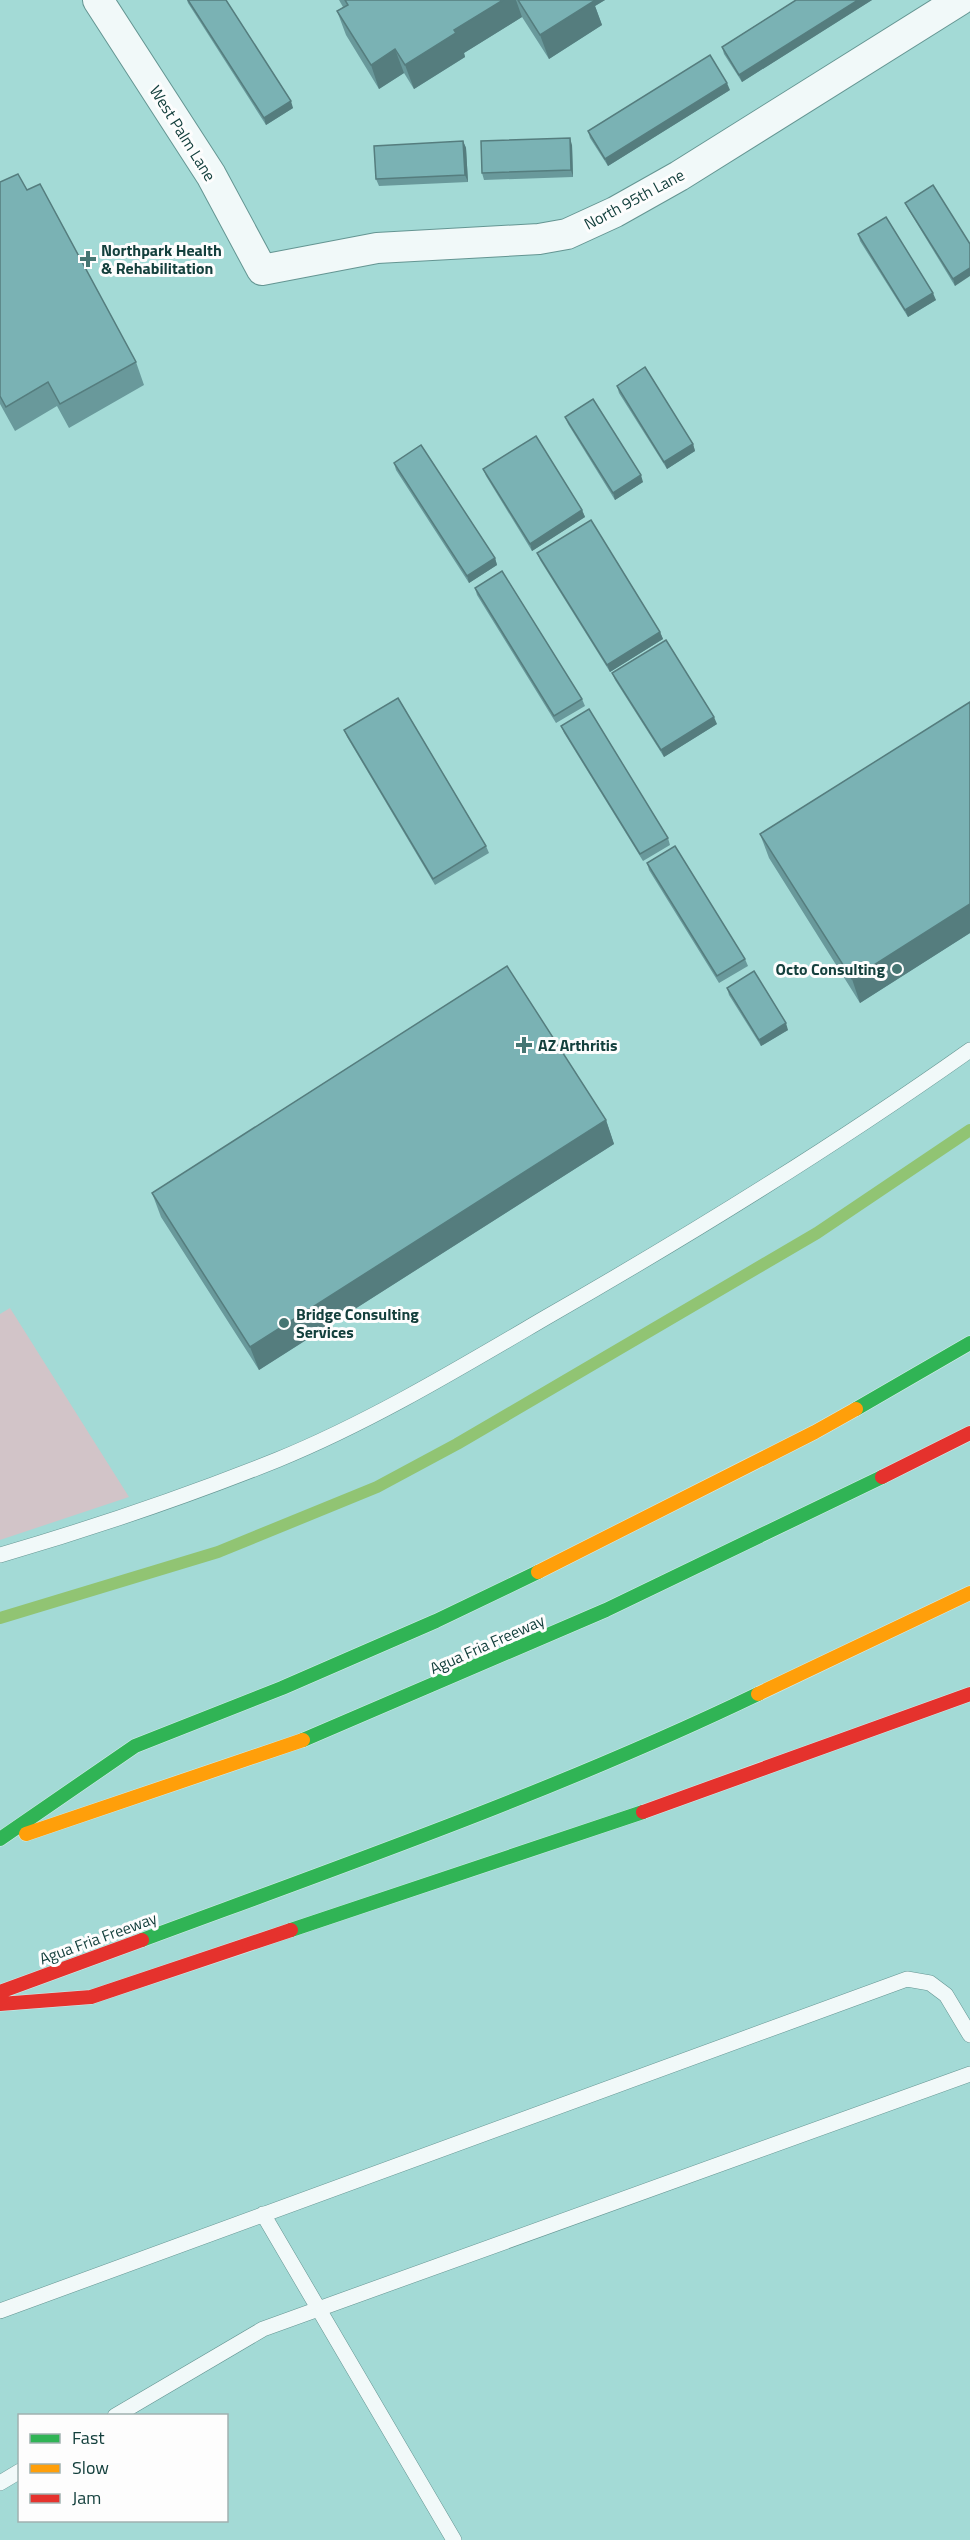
<svg xmlns="http://www.w3.org/2000/svg" width="970" height="2540" viewBox="0 0 970 2540" font-family="'Titillium Web',sans-serif">
<style>
.green{fill:#d2c4c8}
.lines{fill:none;stroke-linecap:round;stroke-linejoin:round}
.stream{stroke:#91c473;stroke-width:12}
.lane-casing{stroke:#649592;stroke-width:16}
.street-casing{stroke:#649592;stroke-width:32}
.fast-casing{stroke:#d6eeed;stroke-width:15}
.slow-casing{stroke:#d6eeed;stroke-width:15}
.jam-casing{stroke:#d6eeed;stroke-width:15}
.lane{stroke:#f1f9f9;stroke-width:15}
.street{stroke:#f1f9f9;stroke-width:30}
.fast{stroke:#30b455;stroke-width:14}
.slow{stroke:#ff9f0a;stroke-width:14}
.jam{stroke:#e5322d;stroke-width:14}
.wall{fill:#69999b}
.shaded-wall{fill:#557d7e}
.building{fill:#7ab2b4;stroke:#557d7e;stroke-width:1.5}
.poi-dot{fill:#467673;stroke:#fdfdfd;stroke-width:2}
.labels{text-anchor:middle;stroke-width:6;stroke-linejoin:round;paint-order:stroke}
.street-label{font-size:16px;fill:#14403d;stroke:#fdfdfd}
.poi-label{font-size:16px;font-weight:bold;fill:#14403d;stroke:#fdfdfd;text-anchor:start}
</style>
<rect width="100%" height="100%" fill="#a3dad6"/>
<!-- green -->
<path class="green" d="M10,1308L129,1497L0,1540V1314Z"/>
<g class="lines">
<!-- stream -->
<path class="stream" d="M0,1618L218,1552L377,1487L457,1444L817,1233L970,1130"/>
<defs>
<path id="lane" d="M0,1555C93,1528 187,1496 277,1460C370,1422 458,1369 545,1318C690,1235 833,1147 970,1050
M263,2214L454,2540
M0,2311L907,1979L930,1983L946,1995L970,2035
M115,2416L263,2329L970,2074
M0,2483L20,2471"/>
<path id="street" d="M98,0L211,175L262,270L377,248L539,239L567,234L615,212L679,176L960,0"/>
<path id="fast" d="M856,1409L970,1343
M303,1740L606,1610L882,1477
M0,1839L135,1746L282,1688L436,1621L538,1572
M291,1930L643,1812
M142,1940C350,1863 558,1790 758,1694"/>
<path id="slow" d="M538,1572L815,1432L856,1409
M758,1694L970,1593
M26,1834L303,1740"/>
<path id="jam" d="M882,1477L970,1433
M643,1812L970,1694
M0,1992L142,1940
M0,2004L91,1997L291,1930"/>
</defs>
<!-- lane casing -->
<use href="#lane" class="lane-casing"/>
<!-- street casing -->
<use href="#street" class="street-casing"/>
<!-- fast casing -->
<use href="#fast" class="fast-casing"/>
<!-- slow casing -->
<use href="#slow" class="slow-casing"/>
<!-- jam casing -->
<use href="#jam" class="jam-casing"/>
<!-- lane -->
<use href="#lane" class="lane"/>
<!-- street -->
<use href="#street" class="street"/>
<!-- fast -->
<use href="#fast" class="fast"/>
<!-- slow -->
<use href="#slow" class="slow"/>
<!-- jam -->
<use href="#jam" class="jam"/>
</g>
<!-- wall -->
<path class="wall" d="M187,0H226L293,108L266,125L188,3Z
M339,0H605L595,6L602,25L549,59L522,17L464,53L465,57L414,89L404,73L379,89L346,35L337,11L343,7Z
M796,0H872L742,82L724,54L722,47Z
M730,90L608,166L590,138L588,131Z
M463,141L466,148L468,182L379,186L376,179Z
M572,145L573,177L484,180L482,173Z
M0,182L27,190L136,362L144,385L69,428L57,406L15,431L0,404Z
M905,203L970,244L955,286L908,209Z
M858,234L936,300L908,317L860,241Z
M617,386L693,444L695,451L667,469L619,393Z
M565,417L643,482L615,500L568,424Z
M394,463L495,558L497,565L469,583L396,470Z
M483,469L582,510L585,517L532,551L486,476Z
M537,553L660,632L663,639L610,672L540,560Z
M475,588L582,699L585,706L556,723L477,595Z
M612,673L717,724L664,757L615,680Z
M970,702V933L860,1003L769,858L760,834Z
M561,726L668,838L670,845L643,861L564,733Z
M344,730L486,846L489,853L435,885L347,737Z
M647,863L745,959L748,966L719,983L649,870Z
M727,988L788,1030L761,1046L729,995Z
M606,1120L614,1144L259,1370L161,1217L152,1193Z"/>
<!-- shaded-wall -->
<path class="shaded-wall" d="M503,0H516L522,17L464,53L465,57L414,89L405,65L454,30Z
M589,0H605L595,6L602,25L549,59L540,35Z
M858,0H872L742,82L739,75Z
M395,49L404,73L379,89L371,65Z
M727,83L730,90L608,166L605,159Z
M291,101L293,108L266,125L264,118Z
M570,138L572,145L573,177L571,170Z
M463,141L466,148L468,182L465,175Z
M970,268V276L955,286L953,279Z
M933,293L936,300L908,317L905,310Z
M693,444L695,451L667,469L664,462Z
M641,475L643,482L615,500L613,493Z
M582,510L585,517L532,551L530,544Z
M495,558L497,565L469,583L467,576Z
M660,632L663,639L610,672L607,665Z
M714,717L717,724L664,757L661,750Z
M970,904V933L860,1003L852,979Z
M786,1023L788,1030L761,1046L759,1040Z
M606,1120L614,1144L259,1370L250,1347Z"/>
<!-- building -->
<path class="building" d="M188,0H226L291,101L264,118Z
M345,0H503L454,30L456,33L405,65L395,49L371,65L337,11L348,5Z
M518,0H593L594,1L540,35Z
M796,0H858L739,75L722,47Z
M710,55L727,83L605,159L588,131Z
M570,138L571,170L482,173L481,141Z
M463,141L465,175L376,179L374,146Z
M18,174L27,190L40,184L136,362L60,404L48,382L6,407L0,396V182Z
M933,185L970,244V268L953,279L905,203Z
M886,217L933,293L905,310L858,234Z
M645,367L693,444L664,462L617,386Z
M593,399L641,475L613,493L565,417Z
M536,436L582,510L530,544L483,469Z
M421,445L495,558L467,576L394,463Z
M591,520L660,632L607,665L537,553Z
M502,571L582,699L554,716L475,588Z
M666,640L714,717L661,750L612,673Z
M398,698L486,846L433,879L344,730Z
M970,702V904L852,979L760,834Z
M589,709L668,838L640,854L561,726Z
M675,846L745,959L717,976L647,863Z
M507,966L606,1120L250,1347L152,1193Z
M754,971L786,1023L759,1040L727,988Z"/>
<!-- markers -->
<g class="poi-dot">
<path d="M85 250h6v6h6v6h-6v6h-6v-6h-6v-6h6z"/>
<circle cx="897" cy="969" r="6"/>
<path d="M521 1036h6v6h6v6h-6v6h-6v-6h-6v-6h6z"/>
<circle cx="284" cy="1323" r="6"/>
</g>
<g class="labels">
<!-- street labels -->
<g class="street-label">
<text transform="translate(183 133) rotate(58)" y="6">West Palm Lane</text>
<text transform="translate(634 199) rotate(-28)" y="6">North 95th Lane</text>
<text transform="translate(487 1644) rotate(-24)" y="6">Agua Fria Freeway</text>
<text transform="translate(98 1938) rotate(-20)" y="6">Agua Fria Freeway</text>
</g>
<!-- poi labels -->
<g class="poi-label">
<text x="101" y="256">Northpark Health<tspan x="101" dy="18">&amp; Rehabilitation</tspan></text>
<text x="885" y="975" text-anchor="end">Octo Consulting</text>
<text x="538" y="1051">AZ Arthritis</text>
<text x="296" y="1320">Bridge Consulting<tspan x="296" dy="18">Services</tspan></text>
</g>
</g>
<!-- legend -->
<rect x="18" y="2414" width="210" height="108" fill="#fdfdfd" stroke="#a0b1b0" stroke-width="1.5"/>
<rect x="30" y="2434" width="30" height="9" fill="#30b455" stroke="#a0b1b0" stroke-width="1.5"/>
<text x="72" y="2444" font-size="18" fill="#14403d">Fast</text>
<rect x="30" y="2464" width="30" height="9" fill="#ff9f0a" stroke="#a0b1b0" stroke-width="1.5"/>
<text x="72" y="2474" font-size="18" fill="#14403d">Slow</text>
<rect x="30" y="2494" width="30" height="9" fill="#e5322d" stroke="#a0b1b0" stroke-width="1.5"/>
<text x="72" y="2504" font-size="18" fill="#14403d">Jam</text>
</svg>
